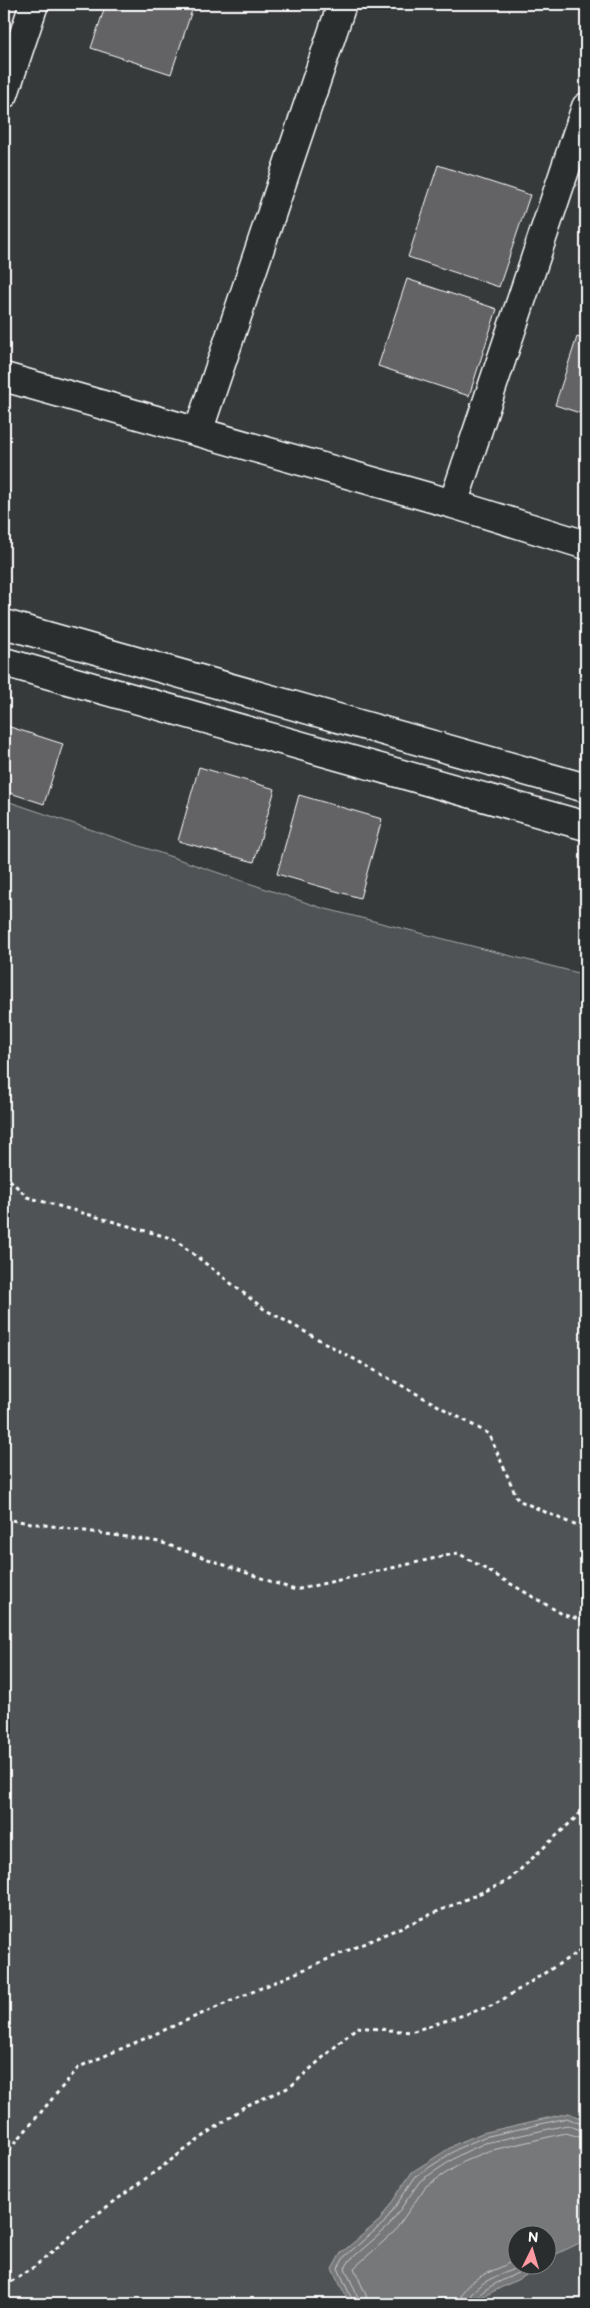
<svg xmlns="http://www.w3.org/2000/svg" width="590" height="2308" viewBox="0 0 590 2308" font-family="'Balsamiq Sans',sans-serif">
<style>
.green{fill:#505354;stroke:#a8a9aa;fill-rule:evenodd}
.water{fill:#767879;stroke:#adaeaf}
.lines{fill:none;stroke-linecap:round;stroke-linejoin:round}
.shore{stroke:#c8c9c9;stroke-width:1}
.building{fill:#636465;stroke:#fff}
.minor-casing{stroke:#fff;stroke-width:31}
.path{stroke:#fff;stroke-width:3;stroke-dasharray:4 4;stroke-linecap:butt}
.minor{stroke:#2a2d2e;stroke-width:28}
</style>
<rect width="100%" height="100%" fill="#373a3b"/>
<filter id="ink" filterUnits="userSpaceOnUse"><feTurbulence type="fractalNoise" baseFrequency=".02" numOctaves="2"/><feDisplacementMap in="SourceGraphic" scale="10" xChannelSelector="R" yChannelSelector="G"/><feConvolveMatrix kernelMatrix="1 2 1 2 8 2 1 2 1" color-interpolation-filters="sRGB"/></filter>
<g filter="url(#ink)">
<!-- green -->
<path class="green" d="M4,800L322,908L586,975V2304H4ZM518,2236H548V2266H518Z"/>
<!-- water -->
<path class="water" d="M569,2113L586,2121V2240L548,2258V2236H518V2266H536L525,2276L482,2297L478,2304H350L332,2269L341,2253L380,2220L412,2172L456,2144L482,2133Z"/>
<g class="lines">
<!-- shore -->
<path class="shore" d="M354,2304L338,2268L345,2256L384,2223L416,2176L459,2148L484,2137L567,2118L586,2126
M361,2304L345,2268L350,2260L388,2227L420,2181L461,2154L485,2143L567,2125L586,2132
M368,2304L366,2295L354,2268L394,2232L426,2186L465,2161L488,2151L566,2133L586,2139
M460,2304C461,2274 500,2273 518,2257
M468,2304C469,2282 504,2275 520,2266
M474,2304C476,2287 516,2277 529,2266"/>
</g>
<!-- building -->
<path class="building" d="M106,4H194L171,74L91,48Z
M438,165L530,195L499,287L408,257Z
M407,279L497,309L469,396L378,366Z
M577,337L586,340V415L555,405Z
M4,725L63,744L44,804L4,791Z
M199,767L275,789L254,862L178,841Z
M299,795L382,819L360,898L277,874Z"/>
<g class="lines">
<defs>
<path id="minor" d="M4,94L34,4
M4,377L453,504L586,545
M198,432L342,4
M453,504L586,107
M4,624L586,788
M4,662L586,826"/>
</defs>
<!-- minor casing -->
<use href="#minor" class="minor-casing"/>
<!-- path -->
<path class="path" d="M4,1174L27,1197L174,1239L264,1309L489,1434L518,1500L586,1530
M4,1519L160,1542L295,1590L458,1553L564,1615L586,1621
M4,2156L79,2067L508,1881L586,1808
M4,2286L34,2267L93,2217L245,2106L290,2087L357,2027L411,2032L494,2005L586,1947"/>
<!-- minor -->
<use href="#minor" class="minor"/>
</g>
</g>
<!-- margin -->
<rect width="590" height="2308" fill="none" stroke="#2a2d2e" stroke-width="20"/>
<rect x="10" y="10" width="570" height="2288" fill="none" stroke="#fff" stroke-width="2" filter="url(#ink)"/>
<!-- north arrow -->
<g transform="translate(532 2250) rotate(5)"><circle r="24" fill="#2a2d2e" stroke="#7f8182"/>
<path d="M0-4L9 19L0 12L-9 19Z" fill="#ff9aa2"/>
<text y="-8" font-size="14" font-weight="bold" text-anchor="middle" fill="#ffffff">N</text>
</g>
</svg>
